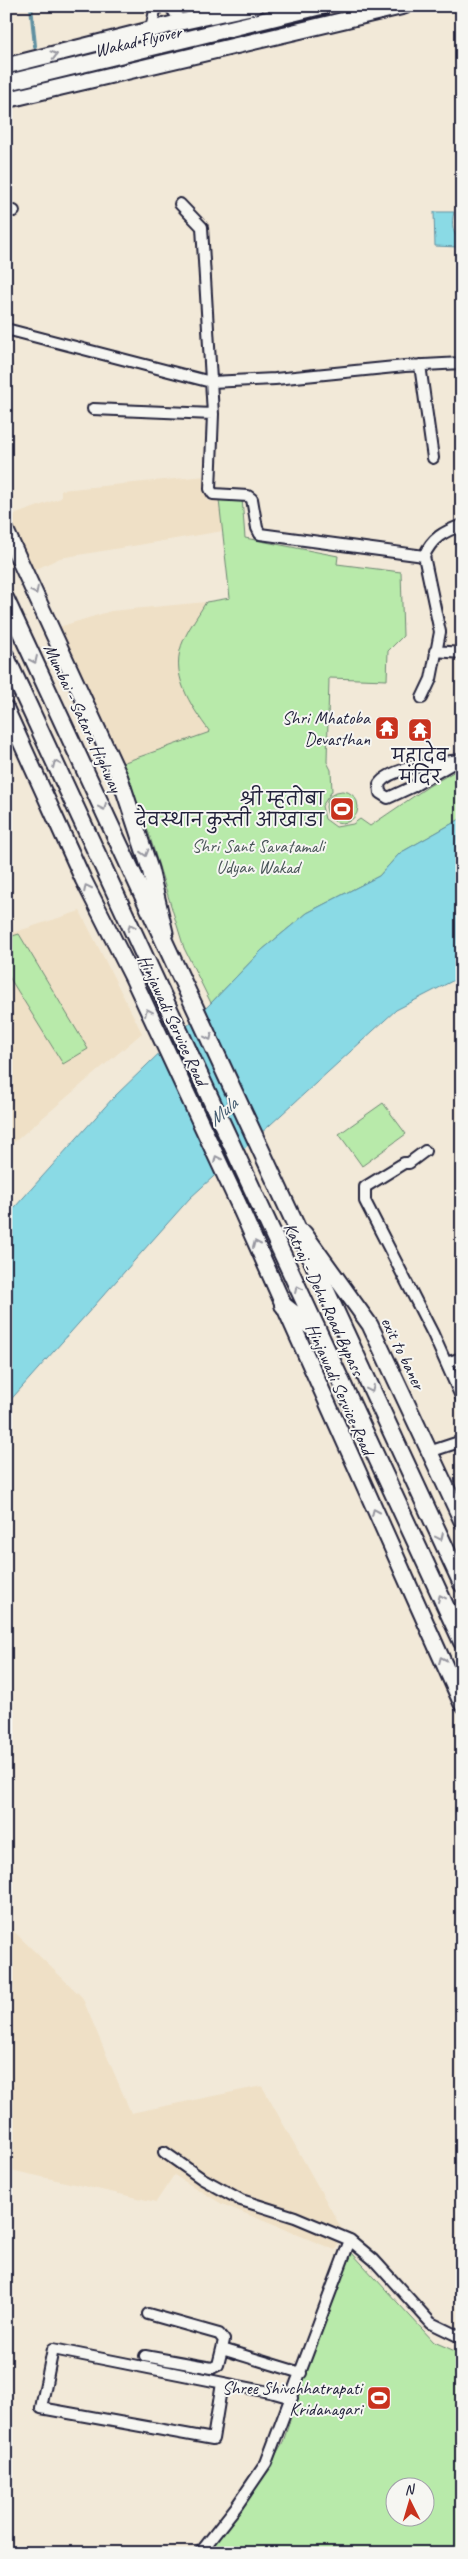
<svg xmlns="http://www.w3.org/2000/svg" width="468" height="2559" viewBox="0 0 468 2559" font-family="Caveat,'Playpen Sans Deva',sans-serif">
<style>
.built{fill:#efe0c6}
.green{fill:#b8eaaa;stroke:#6d8672;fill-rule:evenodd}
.water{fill:#8adae5;stroke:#6090a1}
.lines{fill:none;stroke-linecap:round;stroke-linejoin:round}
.stream{stroke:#6090a1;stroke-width:4}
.minor-casing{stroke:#22223b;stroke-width:14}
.primary-casing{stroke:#22223b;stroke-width:19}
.trunk-casing{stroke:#22223b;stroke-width:20}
.minor{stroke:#f6f6f2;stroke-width:10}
.primary{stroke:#f6f6f2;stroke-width:15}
.trunk{stroke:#f6f6f2;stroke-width:16}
.oneway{stroke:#9797a0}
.labels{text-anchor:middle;stroke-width:4;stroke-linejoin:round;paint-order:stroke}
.street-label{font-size:18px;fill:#22223b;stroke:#f6f6f2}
.poi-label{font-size:18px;fill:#22223b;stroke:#f6f6f2;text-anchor:end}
.park-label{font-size:18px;fill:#485457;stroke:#f6f6f2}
.water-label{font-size:19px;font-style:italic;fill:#41596e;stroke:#f6f6f2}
</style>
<rect width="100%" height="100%" fill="#f2e9d8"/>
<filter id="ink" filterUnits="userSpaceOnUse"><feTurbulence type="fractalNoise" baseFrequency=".02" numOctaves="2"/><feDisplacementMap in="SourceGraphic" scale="10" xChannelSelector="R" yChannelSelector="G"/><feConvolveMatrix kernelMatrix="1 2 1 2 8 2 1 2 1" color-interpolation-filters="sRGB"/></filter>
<g filter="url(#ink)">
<!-- built -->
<path class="built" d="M206,476L207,501L219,500L223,531L60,558L32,571L8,517L61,498V490Z
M206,602L183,640L210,732L122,763L59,627L111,611Z
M80,911L142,1033L6,1149V935Z
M6,1924L82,1997L131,2113L262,2086L344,2233L335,2250L222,2204L174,2175L156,2202L6,2169Z"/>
<!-- green -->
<path class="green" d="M242,498L245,538L338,556L337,564L401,572L403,636L388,651L387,680L329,678L327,762L331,770L332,791L322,806L325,819L336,827L353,824L360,819L370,826L429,786L462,767V818L400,853L379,876L307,913L262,950L211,1003L184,948L149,834L122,763L210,732C190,705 168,673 184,639C190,626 199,614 206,602L230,598L219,500Z
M326 807a16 16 0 1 1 32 0a16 16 0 1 1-32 0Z
M19,934L88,1049L63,1064L6,972V938Z
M383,1103L406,1134L362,1166L339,1134Z
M341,2251L351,2252L434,2342L462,2354V2553H204L261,2480L283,2442L338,2271L337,2255ZM396,2486H426V2516H396Z"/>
<!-- water -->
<path class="water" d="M434,212H454C451,224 452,233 461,242L458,247L435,246Z
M462,818V976L396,1010L190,1198L6,1405V1217L113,1098L211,1003L262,950L307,913L379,876L400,853Z"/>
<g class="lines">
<!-- stream -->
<path class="stream" d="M31,6L35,46"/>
<defs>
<path id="minor" d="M170,6L181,22
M151,29L156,6
M180,204L202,227L213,414L210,489L213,494L248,496L252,499L257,528L260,534L424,556L440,632L431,679L422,698
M6,211H14
M6,329L211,382L275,379L405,366L462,363
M420,365L433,458
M93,409L213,414
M424,556C432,538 443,532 462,525
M435,651L462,653
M458,760C436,764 392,766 379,784L380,793L388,798L412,787L462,758
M425,1151L409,1163H404L365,1187V1201L433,1334L462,1399
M446,1363L462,1358
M429,1452L462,1441
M164,2152L201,2178L241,2200L295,2217L350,2240L374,2260L431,2323L462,2338
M148,2314L219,2334L224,2340L222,2349L301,2373
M145,2356L212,2368L218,2365L222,2349
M222,2383L213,2439L41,2408L53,2349L274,2393L292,2398
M200,2553L236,2507L266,2463L350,2240"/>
<path id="primary" d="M6,66L181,22L255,6
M6,83L323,6
M6,100L404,6
M6,531L120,778L150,869L165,933
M6,709L83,879L133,978L238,1203L462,1704
M304,1233L370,1325L462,1521"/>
<path id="trunk" d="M6,600L462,1584
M6,657L462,1642
M283,1305L315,1330"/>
</defs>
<!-- minor casing -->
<use href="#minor" class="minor-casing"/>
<!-- primary casing -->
<use href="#primary" class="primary-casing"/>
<!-- trunk casing -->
<use href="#trunk" class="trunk-casing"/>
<!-- minor -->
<use href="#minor" class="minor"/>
<!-- primary -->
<use href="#primary" class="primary"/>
<!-- trunk -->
<use href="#trunk" class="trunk"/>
</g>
<!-- one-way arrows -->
<defs><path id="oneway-chevron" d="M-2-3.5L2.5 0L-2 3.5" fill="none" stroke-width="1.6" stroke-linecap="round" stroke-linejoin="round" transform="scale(1.25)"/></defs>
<g class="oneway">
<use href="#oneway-chevron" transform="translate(54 55) rotate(-15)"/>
<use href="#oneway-chevron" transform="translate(35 591) rotate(64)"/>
<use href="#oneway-chevron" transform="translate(34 660) rotate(65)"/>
<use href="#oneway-chevron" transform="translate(56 764) rotate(-115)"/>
<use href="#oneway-chevron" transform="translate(103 807) rotate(65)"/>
<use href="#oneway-chevron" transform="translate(145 853) rotate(73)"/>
<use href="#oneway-chevron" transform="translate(87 888) rotate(-117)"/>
<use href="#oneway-chevron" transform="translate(131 927) rotate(-115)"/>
<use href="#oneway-chevron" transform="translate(148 1012) rotate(-115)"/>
<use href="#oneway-chevron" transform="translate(209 1037) rotate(65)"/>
<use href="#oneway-chevron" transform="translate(217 1159) rotate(-115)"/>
<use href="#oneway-chevron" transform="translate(256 1244) rotate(-114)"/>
<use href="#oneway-chevron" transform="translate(298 1289) rotate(-115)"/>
<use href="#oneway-chevron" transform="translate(371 1389) rotate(65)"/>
<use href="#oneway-chevron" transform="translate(375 1512) rotate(-114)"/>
<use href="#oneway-chevron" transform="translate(440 1537) rotate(65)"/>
<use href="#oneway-chevron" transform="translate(441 1598) rotate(-115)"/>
<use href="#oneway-chevron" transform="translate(442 1660) rotate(-114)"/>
</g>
</g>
<!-- icons -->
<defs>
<symbol id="temple-square" viewBox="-11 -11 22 22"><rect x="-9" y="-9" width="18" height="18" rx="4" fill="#c8321e" stroke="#f6f6f2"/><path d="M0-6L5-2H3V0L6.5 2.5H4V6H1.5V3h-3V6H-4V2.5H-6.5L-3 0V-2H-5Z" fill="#fff"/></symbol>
<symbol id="stadium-square" viewBox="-11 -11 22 22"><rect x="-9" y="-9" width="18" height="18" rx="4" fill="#c8321e" stroke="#f6f6f2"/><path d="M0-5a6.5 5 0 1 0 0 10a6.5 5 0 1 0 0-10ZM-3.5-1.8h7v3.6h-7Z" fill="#fff"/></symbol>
</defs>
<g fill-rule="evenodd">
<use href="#temple-square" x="373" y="714" width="28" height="28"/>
<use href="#temple-square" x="406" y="716" width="28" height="28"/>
<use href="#stadium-square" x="328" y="795" width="28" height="28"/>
<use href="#stadium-square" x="365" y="2384" width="28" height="28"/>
</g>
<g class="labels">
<!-- street labels -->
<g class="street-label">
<text transform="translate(138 41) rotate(-13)" y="6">Wakad Flyover</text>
<text transform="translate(83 718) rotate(65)" y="6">Mumbai - Satara Highway</text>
<text transform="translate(173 1020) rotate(65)" y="6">Hinjawadi Service Road</text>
<text transform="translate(324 1299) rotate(65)" y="6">Katraj - Dehu Road Bypass</text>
<text transform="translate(403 1353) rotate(64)" y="6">exit to baner</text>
<text transform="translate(340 1389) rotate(66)" y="6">Hinjawadi Service Road</text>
</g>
<!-- poi labels -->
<g class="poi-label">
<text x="370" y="724">Shri Mhatoba<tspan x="370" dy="21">Devasthan</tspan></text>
<text x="420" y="762" text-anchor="middle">महादेव<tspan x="420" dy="21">मंदिर</tspan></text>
<text x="324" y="805">श्री म्हतोबा<tspan x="324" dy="21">देवस्थान कुस्ती आखाडा</tspan></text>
<text x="362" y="2394">Shree Shivchhatrapati<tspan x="362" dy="21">Kridanagari</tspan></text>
</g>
<!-- park labels -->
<g class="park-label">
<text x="258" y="852">Shri Sant Savatamali<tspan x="258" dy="21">Udyan Wakad</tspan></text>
</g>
<!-- water labels -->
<g class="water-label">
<text transform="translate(222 1111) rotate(-41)" y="7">Mula</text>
</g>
</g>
<!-- margin -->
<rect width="468" height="2559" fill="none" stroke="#f6f6f2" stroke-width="25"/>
<rect x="12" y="12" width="443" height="2534" fill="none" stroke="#22223b" stroke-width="2" filter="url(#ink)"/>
<!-- north arrow -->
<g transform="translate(410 2502) rotate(355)"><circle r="24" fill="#f6f6f2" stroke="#a1a1a9"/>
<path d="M0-4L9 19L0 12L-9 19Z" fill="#c8321e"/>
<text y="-8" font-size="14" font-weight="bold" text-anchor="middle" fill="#22223b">N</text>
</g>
</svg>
